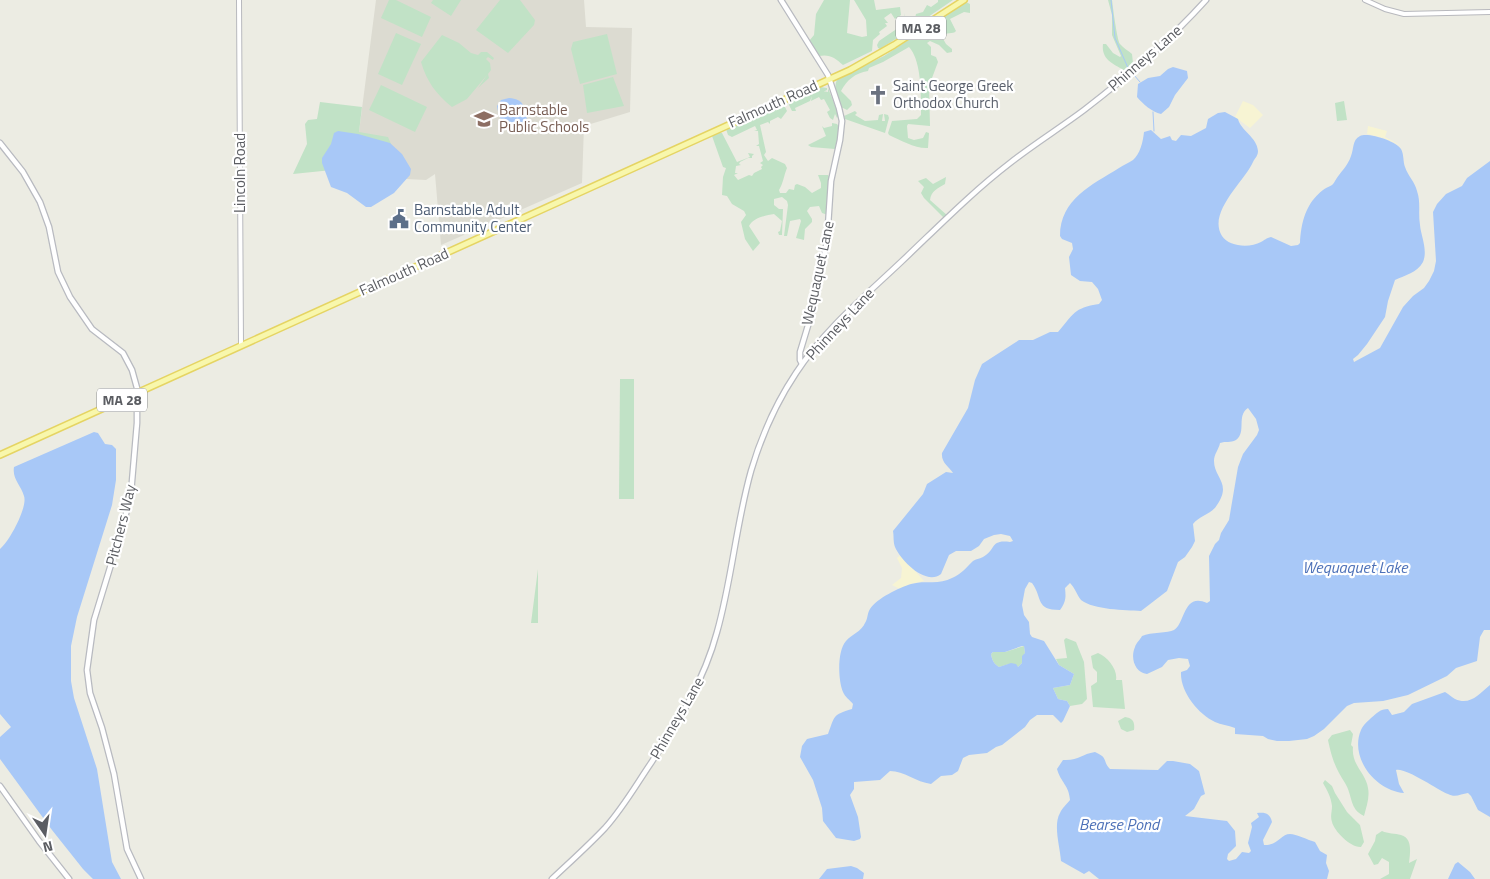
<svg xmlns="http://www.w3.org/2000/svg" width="1490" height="879" viewBox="0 0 1490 879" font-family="'Titillium Web',sans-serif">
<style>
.education{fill:#dcdbd1}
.green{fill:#c1e2c6}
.sand{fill:#f7f4d3}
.water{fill:#a8c8f7;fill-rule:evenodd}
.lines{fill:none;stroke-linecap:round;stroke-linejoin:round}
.stream{stroke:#a8c8f7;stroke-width:1}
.tertiary-casing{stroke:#b8b9be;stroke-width:6}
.secondary-casing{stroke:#b8bac0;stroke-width:7}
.primary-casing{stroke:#e5d463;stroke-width:8}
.tertiary{stroke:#fff;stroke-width:4}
.secondary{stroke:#fff;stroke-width:4.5}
.primary{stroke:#f8f7ac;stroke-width:5}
.labels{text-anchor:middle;stroke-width:4.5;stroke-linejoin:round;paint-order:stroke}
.shield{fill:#fff;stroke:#8c8e91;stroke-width:1}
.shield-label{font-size:14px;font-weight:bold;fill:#5b5d62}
.street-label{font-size:15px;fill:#5b5d62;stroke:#fff}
.worship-label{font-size:15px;fill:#5b616d;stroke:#fff;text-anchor:start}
.education-label{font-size:15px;fill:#785e54;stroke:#fff;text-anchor:start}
.service-label{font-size:15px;fill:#4e5e75;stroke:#fff;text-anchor:start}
.water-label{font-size:16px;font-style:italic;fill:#4d71b8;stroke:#fff}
</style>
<rect width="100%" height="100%" fill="#ecece3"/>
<!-- education -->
<path class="education" d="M376,0H584L586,27L632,28L630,112L584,126L582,183L441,245L435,174L426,180L406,179L359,132Z"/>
<!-- green -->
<path class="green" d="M389,0H396L431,17L422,37L381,18Z
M433,0H461L451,16L431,3Z
M500,0H520L535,20L534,25L508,53L476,30Z
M824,0H850L847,33L862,37L867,36L866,20L854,0H874L876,10L900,7L901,15L895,19L891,13L884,18L888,23H885L887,26L879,32L880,34L873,40L872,51L843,65C835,58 830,54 819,56L809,41L814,35L816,14Z
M938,0H953L909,30L906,29L904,23L905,13V22L914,23L916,14L923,12L927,5L931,7L938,2Z
M1108,0H1112C1113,8 1117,40 1120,44C1123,48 1129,51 1132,54L1133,63L1128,71H1126C1114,64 1101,60 1103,44H1106L1113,53L1120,57L1121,56L1112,35V15Z
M966,2L970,4V13L964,12L950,19L956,31C953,35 946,31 942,37L946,44L952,49V52L947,53L939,45L930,41L927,43L931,47V55L936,57L938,62L929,86L930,126L908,124L907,126L908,138L914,140L923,138L926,132L929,133L928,148C916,149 900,140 889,135L888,133L892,121L917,119L921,115C921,97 922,61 909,47L883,62L869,68L868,71C855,73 847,80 841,91L851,101L852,105L847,110L841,107C838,96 832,88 838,78L884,56Z
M898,28L902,29L905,33L880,49L878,48L877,45L879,41Z
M396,33L421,44L402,85L378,74Z
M607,34L617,74L580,84L571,49L573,42Z
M442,35L459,43L471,53L478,55L481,52H487L494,58L493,60L488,57L486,59L490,63L491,70L488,74L489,78L478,88L487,75L467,99L452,107C436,94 427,82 421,62Z
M613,77L624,106L587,113L583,85Z
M381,85L427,107L415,132L369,110Z
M820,87L827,88V90L816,95L823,91L828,92V88L839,115L837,118L835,114L833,120L830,118L827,112L830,110L824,99L821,100L819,97L811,101L812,96L810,101L795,108L796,111H792L789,105L792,99Z
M1344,101L1347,120L1337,121L1335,103Z
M320,102L362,107L359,132L388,137L406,179L332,170L293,174L307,144L305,124L308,120L317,119Z
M781,104L784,105L787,111L781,119L778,117L770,121V124L768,122L760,125L766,152L764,155L768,161L772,158L785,164L787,168C784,175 783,184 779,190L780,193H786L789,189L794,190L795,185L797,184L805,187L812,193L821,188V183L818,175H828L830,178L828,215L822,213L819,206L810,207L807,211L812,219V222L805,229L804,240L796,238L801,221L800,219L790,221L787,236H784L788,205L787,201L782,197L774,199V205L779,209H783L782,235H779L778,232L780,231L782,221L774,214C766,215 753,218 749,226L760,243L753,251L745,239L741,222L746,215L744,211L732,204L727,196L722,195L723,177L726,168L723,167L712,136L719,132L722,133L738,164L737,162L750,157L748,153L754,154L752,156V158H755H748L740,162L739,164L741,165L736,166L735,173H738L734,175L738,180L749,175L752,176L754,173L762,169L761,167L763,165L760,163L763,161L759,146H756L759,144L758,131H754L757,130L755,126L732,137L728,135L726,129Z
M855,111L857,113L855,115L865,121L878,120L879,115L883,114L882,121H885L884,114L888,115L889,118L885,133L845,119L844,116Z
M832,123L837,124L840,128L835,149L811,147L808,145L826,136L822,126L824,128L832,126Z
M946,177L945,184C938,188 931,191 930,200L948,216L945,219L924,198L921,193L924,187L918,181L926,178L933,184Z
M620,379H634V499H619Z
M538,569V623H531Z
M1066,638L1076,642L1084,662L1087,699L1082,704L1070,706L1067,701L1058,699L1053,688L1070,685L1074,674L1059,665L1056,659L1067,658L1064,640Z
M1024,646L1025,653L1022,658V663L1018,667L1009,664L999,667C994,664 992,660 991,654L993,652H1005Z
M1098,653C1108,657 1118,670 1116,680H1122L1125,709L1093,707L1091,686L1097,682V672L1093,668L1091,656Z
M1125,717C1133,718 1135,722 1134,730L1127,732L1121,729L1118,721Z
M1350,730L1353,734L1351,745L1353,747C1351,765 1366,773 1368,788C1370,798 1366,807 1364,816C1349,809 1353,796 1345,783C1335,767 1332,759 1328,740L1332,735Z
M1325,780L1332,786L1335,793L1347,812L1360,825L1364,842L1361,847C1351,848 1334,831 1332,822C1330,816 1332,812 1332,806C1331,797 1327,790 1323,783Z
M1382,831C1388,834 1395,833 1401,835C1413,838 1410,854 1409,863L1417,859L1410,879H1380L1389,874V862L1382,858L1378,864L1374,865L1368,854L1375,841L1376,835Z"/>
<!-- sand -->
<path class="sand" d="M1243,101L1253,105L1263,115L1250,128L1235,117Z
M1368,126L1387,131L1385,137L1402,146L1384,138L1367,134Z
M901,555L924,581L911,584L900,589L892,585L901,578L902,568L897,558Z"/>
<!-- water -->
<path class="water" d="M1173,67L1187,71L1188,78L1175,95L1169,107L1161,114C1152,112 1143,104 1137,97L1138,84L1148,78L1160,76L1168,69Z
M509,98C524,99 524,106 527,119L522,128C506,134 499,120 497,106L501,100Z
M1225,112L1238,119C1241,131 1257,137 1258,151C1258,156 1255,158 1253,162C1245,181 1207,212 1222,236C1229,247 1250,248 1261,242C1265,240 1266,238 1271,237L1291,246L1298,245L1300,243C1301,222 1306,203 1323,190C1328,186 1332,187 1335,181C1340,172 1348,166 1351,156C1354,149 1352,140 1360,136C1368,132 1396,141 1401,149C1404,154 1403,162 1405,167C1408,176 1415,182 1417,191C1421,202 1418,213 1420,225C1421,236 1428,250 1423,262C1417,273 1405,275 1395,280L1388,301L1385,317L1367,344L1358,355L1353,359L1354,362L1380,348L1403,307L1413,296L1424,288L1429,281L1434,271L1436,261L1433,212L1437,204L1446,194L1462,186L1467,178L1490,161V630H1484L1480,637L1477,661L1456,668L1447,676L1408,695L1383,701L1354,703L1347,706L1324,729L1314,736L1307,739L1289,741H1277L1268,739L1263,736L1235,734V728C1228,725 1221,725 1215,722C1198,714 1180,692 1181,672L1187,670L1190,666L1188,659L1179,658L1168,660L1162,667L1147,674C1135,673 1130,658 1135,647C1136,643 1140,640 1142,636C1151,632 1168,633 1174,630C1185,624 1183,592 1207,603L1210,601L1209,556L1215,544L1219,540L1221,533L1229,520L1238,467L1243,454L1257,435L1259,430L1256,419L1248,408C1236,416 1247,432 1236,440C1230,443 1226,441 1220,443C1219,449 1214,454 1214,461C1214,478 1232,483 1217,505C1212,514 1199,516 1193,524L1195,541L1192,547L1185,557L1178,562L1167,591L1141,611C1125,610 1094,610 1081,600C1077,595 1075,588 1070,583L1065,588C1066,597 1066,602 1060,610C1035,610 1043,598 1032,583L1029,582L1025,589L1022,605L1024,615L1029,622L1030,634L1032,637L1044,641L1059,665L1074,674L1070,685L1053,688L1058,699L1067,701L1070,706L1063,721L1061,723L1053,715H1037L1030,720L1025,727L1002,745L996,747L987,753L969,755L963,758L958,771L952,775L941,776L931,784C916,782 904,771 890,771L880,780L854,782V789L850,795L858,817L861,837L860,839L854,841L836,838L823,821L822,808L813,780L800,757L802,746L807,739L828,734C835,716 832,715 852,709L853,704C850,700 845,697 843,692C838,680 837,651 846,641C851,635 862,631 865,623C868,618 867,614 870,609C877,598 899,588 911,584C925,580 940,585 952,578C961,574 966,568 973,561C976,559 979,559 983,557C996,550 990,539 1010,542L1013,541L1010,536L1001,534L994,535L984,539L979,546L971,551H956L949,555L941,574C926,586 901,561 895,547C893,542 894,536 893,531L923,494L927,484L946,472L953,473C949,466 941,463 942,453L968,408L975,380L982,364L1019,340H1033L1050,332H1058C1074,314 1073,308 1099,304L1102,300L1098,289L1092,282L1080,281L1071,275L1069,257L1073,249L1072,243L1062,239L1060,236C1060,199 1092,185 1119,168C1123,165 1129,163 1133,160C1140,154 1143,142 1144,132L1151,130L1161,139L1170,136L1172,140L1176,141L1181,135L1191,136L1206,128L1208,119L1218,113ZM1022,646H1024L1025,653L1022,656V663L1018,667L1016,664L1011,663L999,667C994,664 992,660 991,654L993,652H1005Z
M338,131L358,134L390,143L402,154L411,169L410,175L394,193L371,207H366L347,193L331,187L322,163V158L331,144L334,133Z
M94,432L98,433L105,444L112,445L116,449V480L112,505L77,617L71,646V681L74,698L97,769L112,862L121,879H93L83,869L52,830L0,759V737L11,727L0,714V549C9,542 28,507 24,496C21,485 12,479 14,467Z
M1490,685V817L1478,810L1471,796L1468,793C1461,794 1455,798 1448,794C1438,790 1405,767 1396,770L1399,784L1404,793C1376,791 1349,758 1361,730C1363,725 1368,721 1371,718C1377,713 1380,709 1388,709L1392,715L1404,712L1412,704L1445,692C1449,694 1451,697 1455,699C1470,706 1479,694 1490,685Z
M1095,752C1109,758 1102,761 1110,769L1158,770L1167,761H1173L1190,764L1199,771L1205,794L1201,796L1194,809L1185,816L1227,821L1235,831L1236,846L1228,854L1227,859L1229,861L1236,859L1242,852L1249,853L1251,851L1248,843L1252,827L1251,823L1259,817L1257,813C1265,812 1270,813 1272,822L1263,840L1264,845C1277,846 1281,834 1290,834C1296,834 1308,840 1315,842L1320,851L1327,855L1326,863L1329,871L1327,879H1099L1089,871L1084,874L1061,861C1060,847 1053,825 1060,813C1062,808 1067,804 1070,800C1069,785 1061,783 1057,769L1063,760C1079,761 1081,754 1095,752Z
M1458,862L1470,872L1475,879H1448L1455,864Z
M851,866L857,868L864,873L863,879H819L827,869Z"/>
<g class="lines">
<!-- stream -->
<path class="stream" d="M1111,0L1115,38L1128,68
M1134,75L1140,82
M1153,112L1154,131"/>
<defs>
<path id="tertiary" d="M239,0L241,345
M1365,0L1385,9L1404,14L1490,12"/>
<path id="secondary" d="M781,0L828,75L839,108L842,121L840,140L831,181L827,241L816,299L800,352V360L802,364
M0,143L23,172L40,202L49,227L58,272L70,297L92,329L123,353L132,370L137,388V423L131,493L124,522L94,620L87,670L90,693L102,728L114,774L127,849L141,879
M0,786L39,841L69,879
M552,879C570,862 588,846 605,828C623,808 636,785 651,763C678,722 704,681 717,632C732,579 736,524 751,471C761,437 776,403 796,373C824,330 864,297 901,262C937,228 971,193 1010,163C1034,144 1060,128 1084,110C1127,77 1170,40 1206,0"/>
<path id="primary" d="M0,455L850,70L894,45L964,0"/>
</defs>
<!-- tertiary casing -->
<use href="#tertiary" class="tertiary-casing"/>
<!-- secondary casing -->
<use href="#secondary" class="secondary-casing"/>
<!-- primary casing -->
<use href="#primary" class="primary-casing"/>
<!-- tertiary -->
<use href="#tertiary" class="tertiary"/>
<!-- secondary -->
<use href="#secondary" class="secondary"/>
<!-- primary -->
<use href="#primary" class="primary"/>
</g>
<!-- icons -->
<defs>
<symbol id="church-bare" viewBox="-9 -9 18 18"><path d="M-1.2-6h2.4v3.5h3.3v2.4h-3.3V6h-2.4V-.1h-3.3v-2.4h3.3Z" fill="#6b7280" stroke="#fff" stroke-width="2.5" paint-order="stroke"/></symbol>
<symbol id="school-bare" viewBox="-9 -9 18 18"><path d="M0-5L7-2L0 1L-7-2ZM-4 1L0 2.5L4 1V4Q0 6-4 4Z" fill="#8d6e63" stroke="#fff" stroke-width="2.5" paint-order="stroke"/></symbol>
<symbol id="civic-bare" viewBox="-9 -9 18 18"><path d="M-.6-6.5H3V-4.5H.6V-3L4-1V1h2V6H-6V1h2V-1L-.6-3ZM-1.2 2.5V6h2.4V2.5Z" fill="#5c6f8a" stroke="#fff" stroke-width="2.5" paint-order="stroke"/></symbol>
</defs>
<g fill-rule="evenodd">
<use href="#church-bare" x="864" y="81" width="28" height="28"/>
<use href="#school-bare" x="470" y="105" width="28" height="28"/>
<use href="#civic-bare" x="385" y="205" width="28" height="28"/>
</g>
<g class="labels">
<!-- shield labels -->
<g class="shield">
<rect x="896" y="16.5" width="50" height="23" rx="4"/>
<rect x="97" y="388.5" width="50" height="23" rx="4"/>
</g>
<g class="shield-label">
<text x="921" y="33">MA 28</text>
<text x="122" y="405">MA 28</text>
</g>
<!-- street labels -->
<g class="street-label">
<text transform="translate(1145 58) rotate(-41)" y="5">Phinneys Lane</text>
<text transform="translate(773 104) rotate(-24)" y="5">Falmouth Road</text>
<text transform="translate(240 173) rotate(-90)" y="5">Lincoln Road</text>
<text transform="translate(404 272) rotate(-24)" y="5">Falmouth Road</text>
<text transform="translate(818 273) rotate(-78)" y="5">Wequaquet Lane</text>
<text transform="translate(840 324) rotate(-47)" y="5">Phinneys Lane</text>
<text transform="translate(121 525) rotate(-76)" y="5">Pitchers Way</text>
<text transform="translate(677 718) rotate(-60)" y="5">Phinneys Lane</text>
</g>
<!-- worship labels -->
<g class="worship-label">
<text x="893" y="91">Saint George Greek<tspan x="893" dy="17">Orthodox Church</tspan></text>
</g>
<!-- education labels -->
<g class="education-label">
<text x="499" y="115">Barnstable<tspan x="499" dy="17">Public Schools</tspan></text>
</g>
<!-- service labels -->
<g class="service-label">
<text x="414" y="215">Barnstable Adult<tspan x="414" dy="17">Community Center</tspan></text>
</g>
<!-- water labels -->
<g class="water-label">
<text x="1355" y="573">Wequaquet Lake</text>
<text x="1119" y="830">Bearse Pond</text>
</g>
</g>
<!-- north arrow -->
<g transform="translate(45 834) rotate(167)" stroke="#ffffff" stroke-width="4" paint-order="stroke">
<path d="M0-4L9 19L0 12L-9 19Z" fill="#5b5d62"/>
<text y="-8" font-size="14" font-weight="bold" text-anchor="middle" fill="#5b5d62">N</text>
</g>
</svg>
